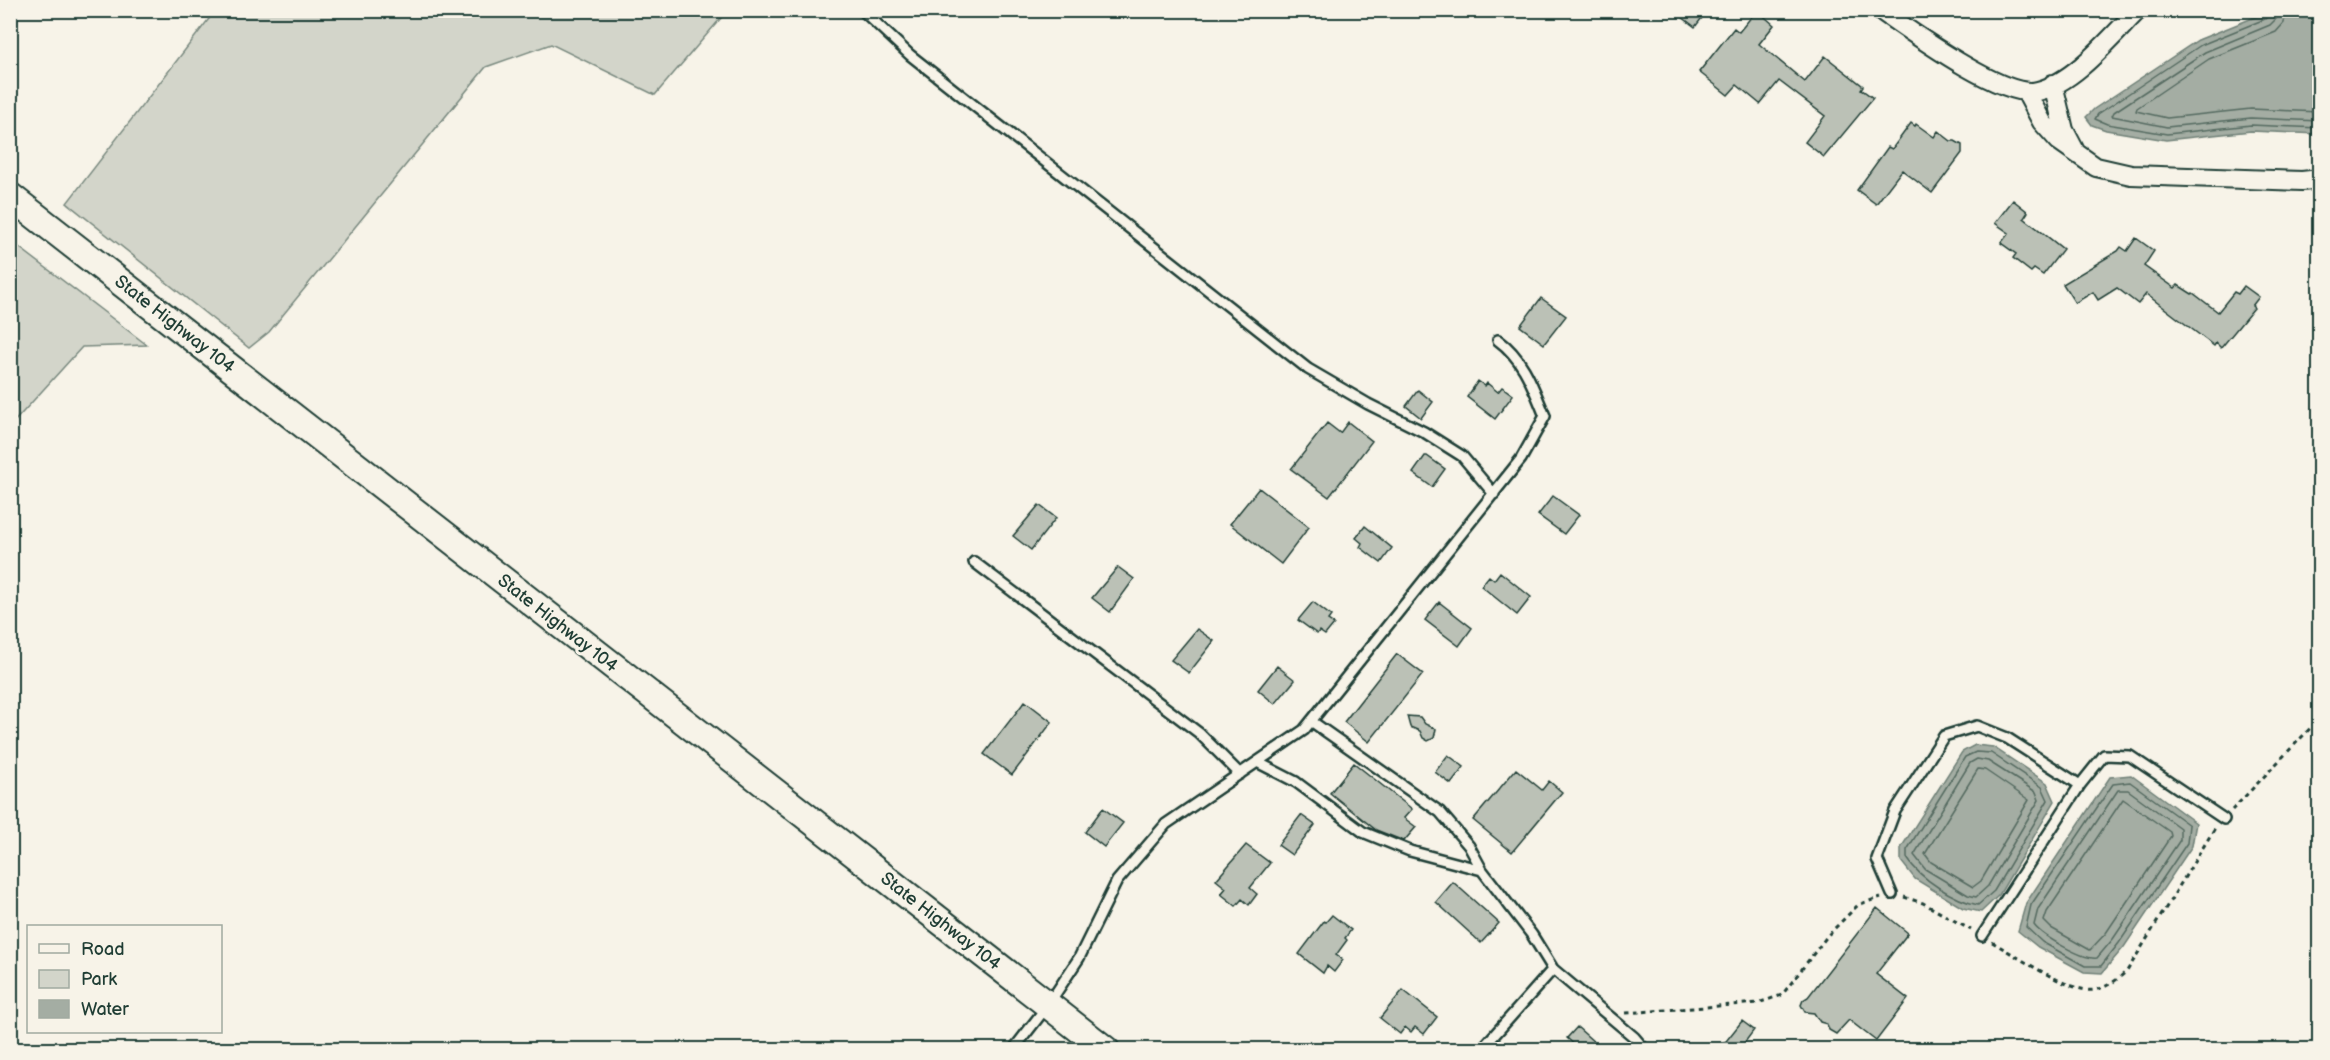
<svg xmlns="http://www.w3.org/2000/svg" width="2330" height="1060" viewBox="0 0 2330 1060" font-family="'Balsamiq Sans',sans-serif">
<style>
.green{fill:#d3d5ca;stroke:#79897f;stroke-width:1.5}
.water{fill:#a4ada3;stroke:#6f8077;stroke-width:1.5}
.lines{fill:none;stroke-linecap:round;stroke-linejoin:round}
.shore{stroke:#546a60;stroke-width:1.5}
.building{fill:#bbc1b6;stroke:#1f3d34;stroke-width:1.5}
.lane-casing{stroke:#1f3d34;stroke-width:14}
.street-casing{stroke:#1f3d34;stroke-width:22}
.secondary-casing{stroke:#1f3d34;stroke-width:30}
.path{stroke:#1f3d34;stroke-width:3;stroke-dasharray:4.5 4.5;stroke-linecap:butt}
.lane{stroke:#f7f3e8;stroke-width:9}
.street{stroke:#f7f3e8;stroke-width:18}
.secondary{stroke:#f7f3e8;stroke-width:26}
.labels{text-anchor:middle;stroke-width:6;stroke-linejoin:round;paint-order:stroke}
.street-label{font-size:18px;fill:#1f3d34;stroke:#f7f3e8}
</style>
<rect width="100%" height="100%" fill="#f7f3e8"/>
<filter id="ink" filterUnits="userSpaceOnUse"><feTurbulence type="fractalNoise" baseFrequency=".0167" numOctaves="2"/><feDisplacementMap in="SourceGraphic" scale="12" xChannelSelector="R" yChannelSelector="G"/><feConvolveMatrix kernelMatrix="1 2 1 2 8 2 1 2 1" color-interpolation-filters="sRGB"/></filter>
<g filter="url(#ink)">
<!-- green -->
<path class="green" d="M215,11V10L727,11L655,95L551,44L486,67L269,332L249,348L67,203Z
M11,241L147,345L82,347L13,423L10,421Z"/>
<!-- water -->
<path class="water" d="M2270,11H2319V134L2251,131L2166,140L2106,130L2092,125L2086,117L2094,109L2198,40Z
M1975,745L1993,747L2047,783L2055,801L1999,895L1981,912L1963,908L1915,879L1901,861V848L1962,752Z
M2131,775L2196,823L2192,846L2124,947L2102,973L2084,972L2038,947L2018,931L2026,903L2110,777Z"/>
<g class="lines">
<!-- shore -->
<path class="shore" d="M2269,10V15L2265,19L2201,45L2098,114L2095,119L2107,124L2167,134L2251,125L2320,128
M2277,10L2276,19L2270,25L2205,52L2114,112L2112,116L2167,127L2251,118L2320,121
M2286,10L2284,23L2276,32L2209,59L2137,108L2136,111L2167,118L2251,109L2320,112
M1976,752L1991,753L2042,787L2048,800L1994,891L1978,905C1954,900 1920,879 1907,858V850L1965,757Z
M1977,759L1988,761L2036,792L2039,800L1988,886L1976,897L1968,895L1925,869L1914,855L1970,763Z
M1978,769L1985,770L2029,800L1981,881L1973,887L1931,862L1925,854Z
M2130,782L2189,825L2187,843L2119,943L2101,966H2085L2042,942L2026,927L2031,905L2113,784Z
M2118,790H2128L2180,828V840L2113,939L2097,958C2083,960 2042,936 2034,925L2038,909Z
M2123,799L2170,832L2171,836L2106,933L2090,950L2051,928L2044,921L2047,912Z"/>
</g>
<!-- building -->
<path class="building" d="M1673,10H1708L1695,27Z
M1757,10L1774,25L1759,44L1805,82L1825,56L1863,86L1861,89L1873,98L1824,157L1805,142L1825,116L1779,81L1760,104L1737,85L1728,95L1699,72L1734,28L1739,32Z
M1911,123L1915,126L1916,124L1934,137L1938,131L1951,141H1955L1962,145V153L1932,193L1902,170L1876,204L1857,190L1888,147L1892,149Z
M2013,200L2028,212L2024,218L2063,249L2043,275L2034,269L2031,272L2013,258L2016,254L2001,243L2009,233L1995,223Z
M2136,238L2154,251L2144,266L2175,288L2178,285L2192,294L2193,293L2218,312L2234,292L2238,294L2244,286L2259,297L2252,306L2254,308L2221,348L2216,343L2214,346L2146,294L2138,304L2117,288L2098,300L2093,292L2075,303L2063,284L2118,251L2121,247L2127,251Z
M1541,298L1566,316L1544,344L1520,326Z
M1478,381L1485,386L1487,383L1498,392L1502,387L1513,395L1495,419L1467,397Z
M1418,390L1433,402L1421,418L1406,406Z
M1348,422L1372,441L1329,497L1291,469L1327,423L1340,433Z
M1425,456H1427L1445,469L1432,487L1413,473Z
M1259,488L1309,527L1281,564L1230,524Z
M1553,496L1579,515L1564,534L1538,515Z
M1039,505L1056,518L1031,550L1013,536Z
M1365,526L1392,548L1381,563L1360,547L1362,543L1356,538Z
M1118,567L1134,579L1110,612L1092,598Z
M1500,572L1531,597L1517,615L1481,586L1489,576L1494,580Z
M1313,602L1331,616L1328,620L1334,624L1325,635L1319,631L1317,634L1298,620Z
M1439,602L1472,628L1459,646L1425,620Z
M1197,629L1214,641L1189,673L1171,660Z
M1397,654L1423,674L1369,742L1344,722Z
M1277,666L1295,680L1275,704L1258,690Z
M1025,701L1052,722L1012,775L984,754Z
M1407,716L1420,717L1425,724L1436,729L1434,738L1428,741L1423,738L1420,731L1410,727Z
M1448,755L1464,767L1451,784L1435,772Z
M1354,763L1412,809L1404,818L1416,827L1404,841L1376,830L1330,793Z
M1516,769L1542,790L1549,781L1562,792L1512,852L1473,820Z
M1103,808L1123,823L1104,847L1085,832Z
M1301,815L1315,825L1292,855L1278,845Z
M1246,845L1270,863L1250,888L1257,894L1249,905L1242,899L1236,906L1221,894L1226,888L1216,880Z
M1453,882L1499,923L1481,943L1436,902Z
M1877,908L1908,933L1876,974L1908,999L1876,1041L1849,1020L1836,1034L1829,1030L1827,1024L1820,1022L1814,1013L1805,1012L1801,1005L1803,1000L1808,997Z
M1332,915L1351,930L1345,938L1347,940L1336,955L1343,960L1334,972L1327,966L1323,973L1299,954L1324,921L1326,922Z
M1403,990L1437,1017L1424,1034L1415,1027L1411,1032L1405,1027L1400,1034L1380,1018Z
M1742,1021L1754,1030L1739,1050H1719Z
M1577,1027L1603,1050H1580L1567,1038Z"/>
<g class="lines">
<defs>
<path id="lane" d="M862,10L910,55L1308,369L1368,404L1424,432L1462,456L1494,494
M974,562L1199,733L1240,774
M1311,721L1440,812L1469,846L1482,870
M1257,762L1296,782L1363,832L1410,851L1482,870L1532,935L1553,969L1634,1037L1645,1050
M1892,894L1877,859L1895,811L1944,736L1977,726L2007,738L2080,785
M1982,936L2080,785L2104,755L2130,756L2224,819
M1013,1050L1048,1005L1079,958L1117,881L1166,824L1304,730L1521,459L1545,416C1533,387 1524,359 1498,340
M1481,1050L1553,969"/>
<path id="street" d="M1880,10C1910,31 2004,100 2038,91C2075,82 2111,37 2138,10
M2053,84L2064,130L2074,149
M2026,92L2042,122L2059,141L2096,167L2131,175L2302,181L2320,179"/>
<path id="secondary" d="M10,196L1106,1050"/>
</defs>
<!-- lane casing -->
<use href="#lane" class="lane-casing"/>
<!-- street casing -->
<use href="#street" class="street-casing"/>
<!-- secondary casing -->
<use href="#secondary" class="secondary-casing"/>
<!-- path -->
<path class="path" d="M2232,810L2320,718
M1904,897L1923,903L1971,930
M1992,942C2014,954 2071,994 2094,990C2108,987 2117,980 2127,971L2215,828
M1626,1013L1758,1003L1782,995L1828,935L1858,905L1881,897"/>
<!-- lane -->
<use href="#lane" class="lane"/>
<!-- street -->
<use href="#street" class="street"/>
<!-- secondary -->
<use href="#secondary" class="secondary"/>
</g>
</g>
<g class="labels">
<!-- street labels -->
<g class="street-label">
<text transform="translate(175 324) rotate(38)" y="6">State Highway 104</text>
<text transform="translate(558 623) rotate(38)" y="6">State Highway 104</text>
<text transform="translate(941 921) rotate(38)" y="6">State Highway 104</text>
</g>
</g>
<!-- margin -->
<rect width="2330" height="1060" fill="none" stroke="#f7f3e8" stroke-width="36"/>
<rect x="18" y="18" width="2294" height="1024" fill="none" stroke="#1f3d34" stroke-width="2" filter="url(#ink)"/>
<!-- legend -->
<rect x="27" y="925" width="195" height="108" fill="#f7f3e8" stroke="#a1aaa0" stroke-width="1.5"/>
<rect x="39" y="944" width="30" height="9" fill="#f7f3e8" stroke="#a1aaa0" stroke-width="1.5"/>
<text x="81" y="955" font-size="18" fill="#1f3d34">Road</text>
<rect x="39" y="970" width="30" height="18" fill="#d3d5ca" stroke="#a1aaa0" stroke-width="1.5"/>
<text x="81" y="985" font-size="18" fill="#1f3d34">Park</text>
<rect x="39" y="1000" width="30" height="18" fill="#a4ada3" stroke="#a1aaa0" stroke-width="1.5"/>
<text x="81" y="1015" font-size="18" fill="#1f3d34">Water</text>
</svg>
